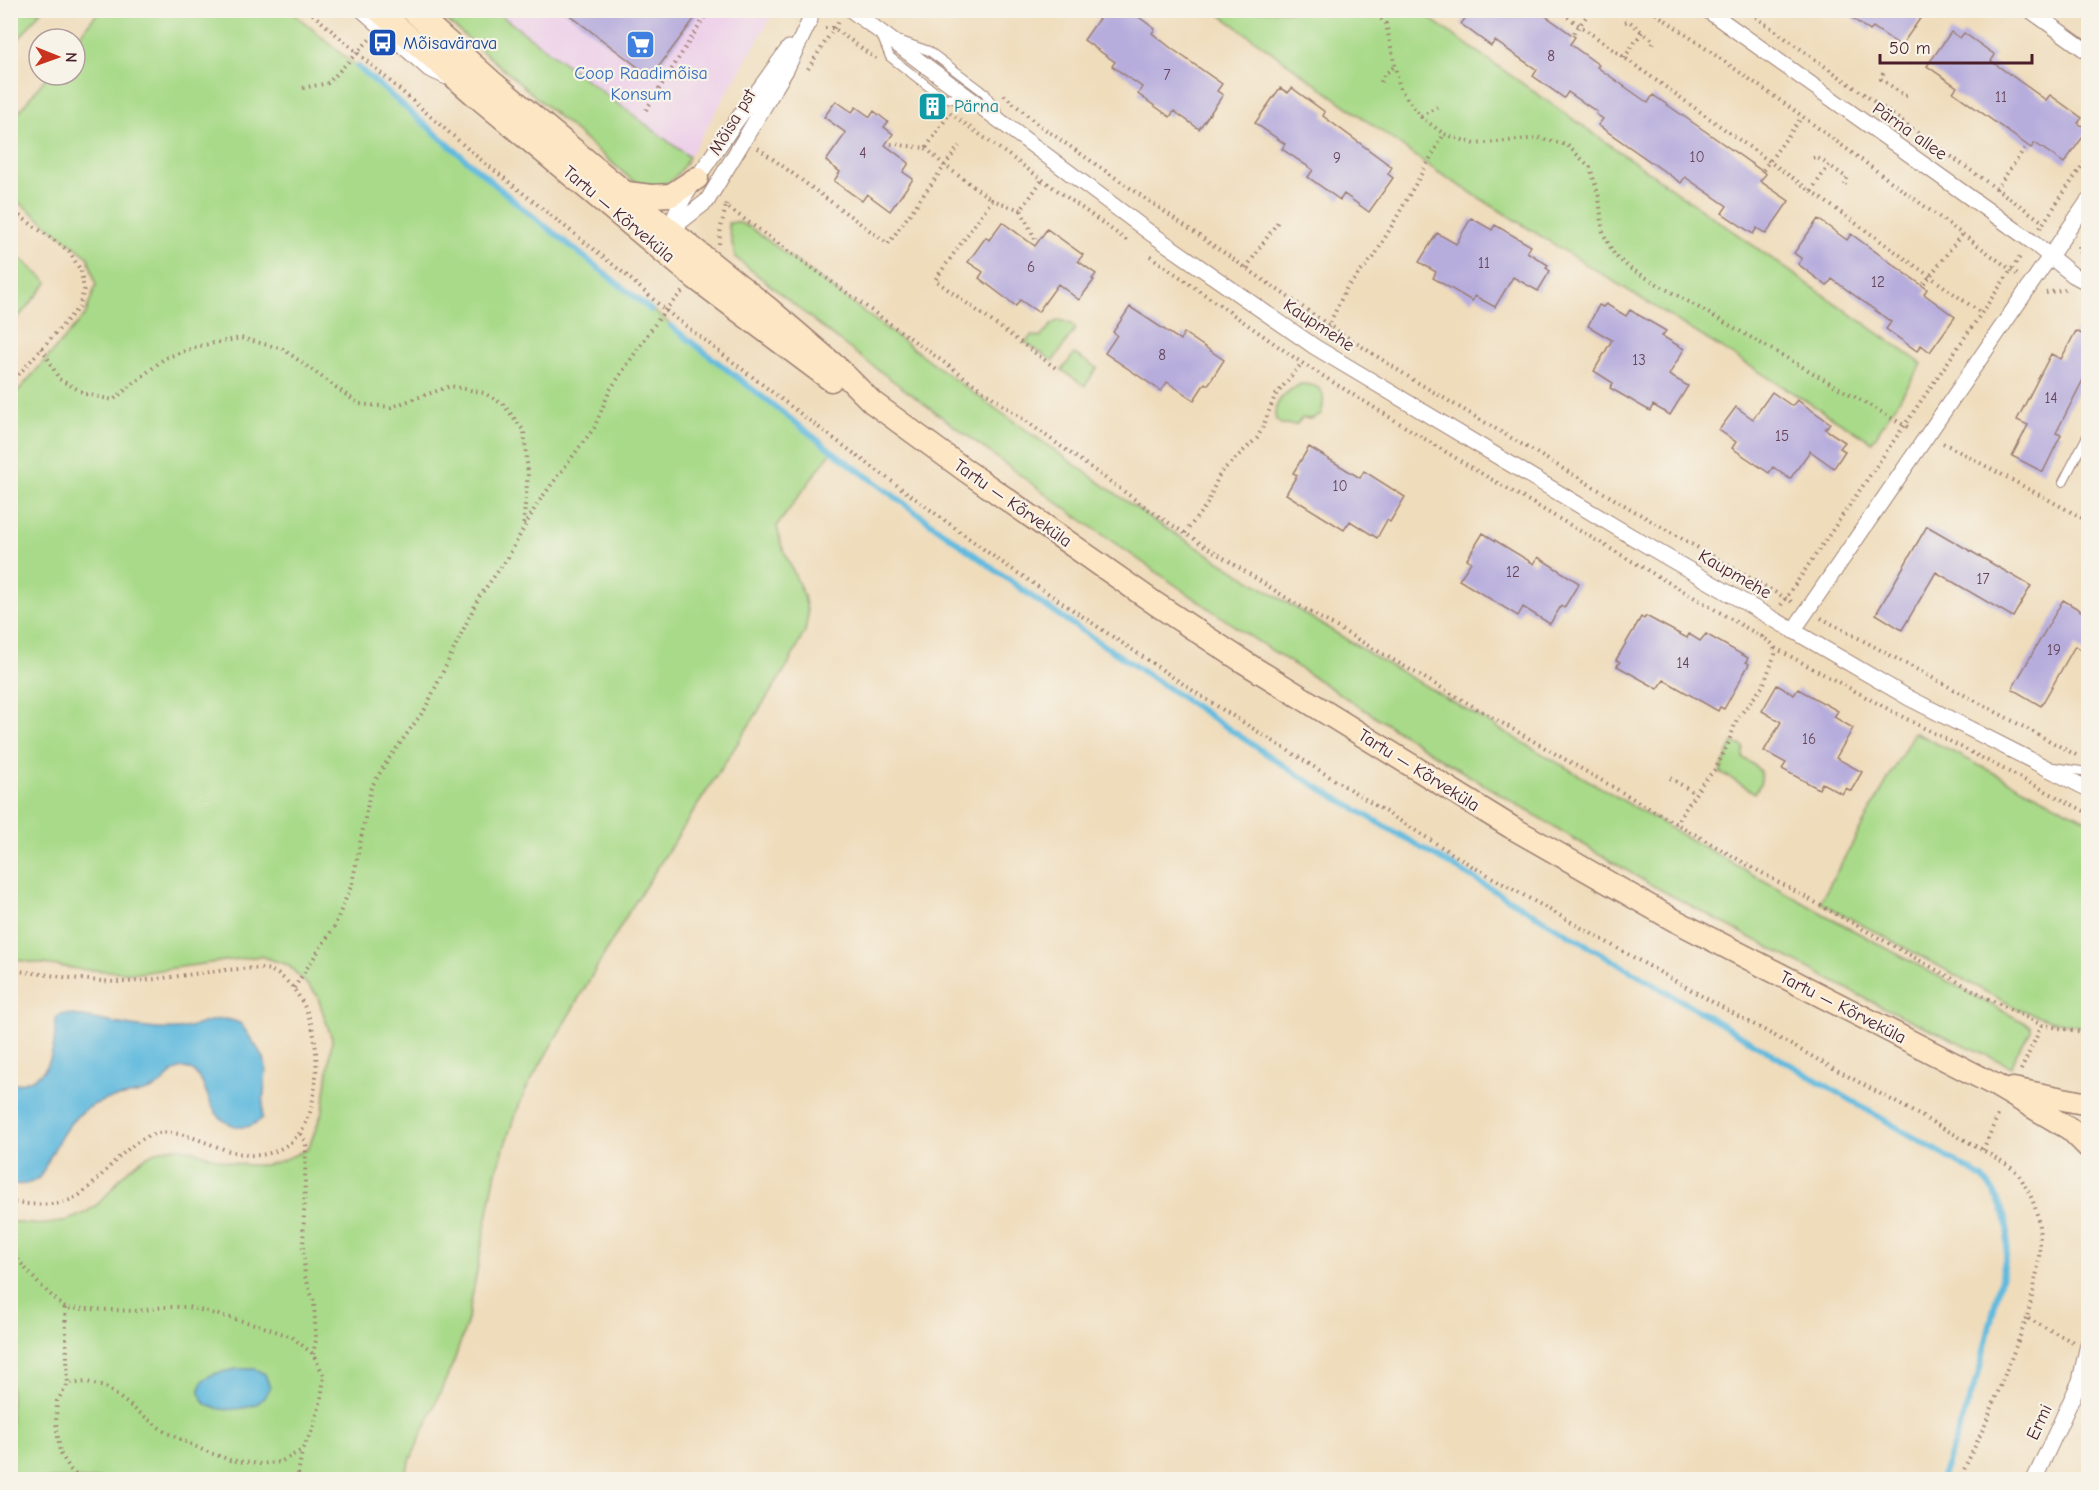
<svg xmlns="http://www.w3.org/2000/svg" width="2099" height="1490" viewBox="0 0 2099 1490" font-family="'Comic Neue',sans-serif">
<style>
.built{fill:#edd0e9}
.green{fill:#a9da89;stroke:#7a7c5a;stroke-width:1.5}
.water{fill:#60bade;stroke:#556c84;stroke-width:1.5}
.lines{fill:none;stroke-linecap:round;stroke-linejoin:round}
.stream{stroke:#60bade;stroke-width:6}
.building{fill:#b7addd}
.service-casing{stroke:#9c7e73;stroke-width:10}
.minor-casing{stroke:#9c7e73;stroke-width:17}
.secondary-casing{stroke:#9c7e73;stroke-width:25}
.path{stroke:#9c7e73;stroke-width:4;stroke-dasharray:1.5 4.5;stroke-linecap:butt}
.service{stroke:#fff;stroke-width:8}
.minor{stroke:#fff;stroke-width:15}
.secondary{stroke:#fce6c4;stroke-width:22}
.labels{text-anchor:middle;stroke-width:4.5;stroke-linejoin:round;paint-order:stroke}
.number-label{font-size:15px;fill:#654258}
.transit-label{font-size:18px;fill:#164399;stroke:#f7f3e8;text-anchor:start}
.shop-label{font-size:18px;fill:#366cbe;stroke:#f7f3e8}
.culture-label{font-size:18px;fill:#0d838f;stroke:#f7f3e8;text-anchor:start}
.street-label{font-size:18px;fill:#4a1f2b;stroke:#f7f3e8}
</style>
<rect width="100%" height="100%" fill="#f7f3e8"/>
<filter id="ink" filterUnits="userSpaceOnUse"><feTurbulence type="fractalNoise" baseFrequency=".0167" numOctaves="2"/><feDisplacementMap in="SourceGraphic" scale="12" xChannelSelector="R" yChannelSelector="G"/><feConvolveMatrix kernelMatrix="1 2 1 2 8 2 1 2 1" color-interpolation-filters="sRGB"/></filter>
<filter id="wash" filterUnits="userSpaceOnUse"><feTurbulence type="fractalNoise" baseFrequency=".008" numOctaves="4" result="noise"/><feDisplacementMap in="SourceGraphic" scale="24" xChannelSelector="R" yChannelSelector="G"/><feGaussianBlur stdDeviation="1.35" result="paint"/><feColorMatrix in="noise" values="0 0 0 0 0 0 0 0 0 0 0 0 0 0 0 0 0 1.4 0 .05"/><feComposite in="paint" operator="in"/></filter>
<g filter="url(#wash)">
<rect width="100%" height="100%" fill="#efdcbb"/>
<!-- built -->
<path class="built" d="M502,10L775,11L689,157L499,14Z"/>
<!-- green -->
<path class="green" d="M11,10L41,11L11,49L10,11Z
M99,11H291L520,206L832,451L777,526L781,544L804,596L808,615L805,631L788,665L630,910L526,1089L514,1118L496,1171L467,1323L454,1361L402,1479H11L10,1221C42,1229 80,1223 104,1198C110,1192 115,1184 121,1177C130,1167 145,1156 158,1151C184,1140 208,1159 233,1163C243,1165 259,1166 270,1164C282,1162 296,1154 308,1149L323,1110L332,1039L317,995L288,965L260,956L138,973L78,969L10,959L11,399L85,315L96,285L88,257L11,196V122L48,75H75V41Z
M436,11H495L689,157C673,185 663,192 632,180Z
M1215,11H1419L1922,364L1872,442L1436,171Z
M738,222L751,228L958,382L1153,520L1370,654L1693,841L1836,921L2025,1023L2030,1026L2031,1031L2015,1055L2012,1067L1876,1004L1646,882L1443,760L1243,632L1070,512L838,340L735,257L728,223Z
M11,251L48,282L11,326Z
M1059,320L1069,323L1075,327L1074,331L1053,361L1025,342L1032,336L1041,337L1052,324Z
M1074,354L1097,368L1085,386L1062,370Z
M1301,384C1323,384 1327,394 1321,414L1311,419L1302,418L1296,425L1281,424L1276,420C1271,402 1287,391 1301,384Z
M1914,732L2088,821V1028L2053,1021L2016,1008L1820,902Z
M1733,742L1743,747V758C1760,768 1768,774 1755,793L1720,772Z"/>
<!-- water -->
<path class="water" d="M67,1014C102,1020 143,1031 178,1029C200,1028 219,1011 241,1024L264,1058L266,1069L262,1118C247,1134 223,1127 213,1108C206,1096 203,1071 185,1068C173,1067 165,1083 155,1088C140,1095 123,1095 106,1100C68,1111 57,1144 40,1177C30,1185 23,1185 11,1184V1080L14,1084C53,1079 54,1052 56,1019L60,1015Z
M237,1369H255L265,1374L270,1388C267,1394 264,1399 258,1403C244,1411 199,1416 200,1390C200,1386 202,1381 206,1378C214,1372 227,1371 237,1369Z"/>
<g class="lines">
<!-- stream -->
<path class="stream" d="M357,66L520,206L651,310
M671,326L832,451L1042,604L1301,777L1983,1178L1994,1192L2005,1215L2008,1234L2006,1257L1978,1376L1941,1480"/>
</g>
<g id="blocks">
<!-- building -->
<path class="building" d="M563,10H701L651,77Z
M1105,10H1129L1155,29L1152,33L1171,48L1222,84L1217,91L1223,95L1199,129L1174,111L1170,117L1138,94L1142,87L1112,66L1115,62L1084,40Z
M1471,10H1537L1575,37L1570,44L1599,65L1597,67L1648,103L1653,95L1705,131L1766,174L1760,181L1789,201L1766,234L1757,228L1753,234L1722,213L1727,206L1685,177L1681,183L1598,125L1603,119L1596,114L1597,112L1568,92L1564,98L1533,76L1537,70L1495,41L1491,46L1461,24Z
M1841,10H1926L1901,46L1873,27L1870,31Z
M1951,32L1960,38L1964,33L1995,55L1991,61L2046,100L2050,95L2082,118L2078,123L2088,130L2064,163L2035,143L2031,148L1953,92L1957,87L1927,66Z
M1280,88L1288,93L1292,88L1325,112L1323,116L1392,167L1388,174L1393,178L1369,212L1344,194L1340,200L1308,177L1313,170L1282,149L1285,144L1255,123Z
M836,101L852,112L856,107L870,117L874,111L888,122L884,127L893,134L885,145L909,163L903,172L913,179L890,211L867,194L862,201L834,181L840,172L826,161L846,133L824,117Z
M1471,218L1492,230L1495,225L1531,246L1527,252L1548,265L1546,268L1550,271L1538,291L1513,277L1495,307L1475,296L1472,301L1433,278L1436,272L1419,262L1437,233L1456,244Z
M1818,219L1847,240L1851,234L1927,289L1924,294L1955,317L1930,352L1921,345L1917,351L1886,329L1891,322L1832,279L1827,286L1798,264L1802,259L1794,253Z
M1002,222L1035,246L1047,229L1083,255L1078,261L1096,274L1092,279L1094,280L1079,300L1058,284L1038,312L1020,300L1016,306L979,278L983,272L968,262L986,237L989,240Z
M1606,304L1626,316L1630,310L1666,331L1662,336L1684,349L1669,375L1688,386L1670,415L1653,405L1650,411L1610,388L1613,383L1594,371L1612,340L1588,326L1599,305L1603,307Z
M1130,307L1180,340L1184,333L1224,360L1208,385L1205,383L1194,400L1167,382L1161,391L1105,353L1117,335L1113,332Z
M2076,331L2088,337V370L2056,433L2061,435L2043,472L2012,456L2028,425L2017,420L2051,354L2061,359Z
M1772,392L1792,406L1797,400L1830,423L1825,429L1845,442L1840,448L1845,451L1834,468L1810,451L1790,479L1773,467L1769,473L1732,448L1736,442L1719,430L1736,407L1753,419Z
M1309,447L1360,478L1364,471L1405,497L1390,522L1387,520L1377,538L1350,521L1344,530L1286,494L1297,475L1293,473Z
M1927,526L2031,586L2013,617L1936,572L1902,630L1876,614Z
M1483,533L1534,564L1538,557L1579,583L1564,608L1561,606L1550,624L1523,607L1518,616L1459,580L1471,562L1467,559Z
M2063,600L2088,615V654L2075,646L2041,706L2012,689Z
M1646,616L1687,638L1689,634L1700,641L1706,634L1748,658L1746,662L1749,664L1724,709L1720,707L1718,711L1664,680L1658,689L1617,666L1620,662L1616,660L1641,617L1644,619Z
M1777,685L1794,695L1798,689L1838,711L1834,717L1853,728L1836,758L1862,772L1851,791L1846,788L1842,794L1822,783L1819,789L1782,769L1786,763L1764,751L1781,722L1762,711Z"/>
</g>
</g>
<g filter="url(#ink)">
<use href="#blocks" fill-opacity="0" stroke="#9c7e73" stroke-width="1.5"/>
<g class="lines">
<defs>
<path id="service" d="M357,10L427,72L445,80
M881,35L890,57L942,97L969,102
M901,41L929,51L985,93L999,115
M2063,482L2088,434
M2054,767L2088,772"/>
<path id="minor" d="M851,10L1149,232L1315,347L1629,535L1909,698L2088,789
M1707,10L2031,241L2073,275L2088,283
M2030,10L2088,52
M670,230C677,204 693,184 708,162C734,123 762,85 789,48
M665,237L670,230L707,201L786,70L810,20
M1793,631L2088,201
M2081,1376L2088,1344
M2034,1480L2080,1381L2088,1367"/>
<path id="secondary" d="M378,10L475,95L695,278L831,380
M412,10L491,81L670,230L768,308L839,369L872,402L965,470L1156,604L1244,662L1511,827L1674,920L1997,1086L2070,1129L2088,1147
M627,193L651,196L671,195L697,178
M2013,1089L2088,1104"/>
</defs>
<!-- service casing -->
<use href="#service" class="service-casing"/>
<!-- minor casing -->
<use href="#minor" class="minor-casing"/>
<!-- secondary casing -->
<use href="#secondary" class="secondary-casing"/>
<!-- path -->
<path class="path" d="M308,10L475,155L626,275L665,310L806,418L997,559L1201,696L1472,866L1709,1000L1983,1150C1993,1157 2009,1164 2018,1174C2021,1177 2023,1182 2025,1186C2051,1227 2037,1274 2027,1318L2073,1342
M1373,10L1386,24L1400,89L1421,117L1444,134L1475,144L1539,138L1567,145L1590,167L1599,197L1603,233L1615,256L1631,269L1911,429
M1558,10L1981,313
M1651,10L1795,111L2018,275
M1746,10L2043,222
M1625,22L1629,21L1642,32
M825,28H834L876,59
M1574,33L1591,10
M1624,58L1642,32L1653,40V48
M808,69L839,20
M1883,73L1881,79L1905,96L1909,95
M1381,82L1384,75L1395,66
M303,88L328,83L370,39
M1004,95L1036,123L1330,326L1415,381L1653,522L1794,603
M646,110L709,10
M950,113L1129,242
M1421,117L1437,107
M891,144L926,148L950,113
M758,148L888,244L959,146
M926,148L944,165L992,200
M1813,158L1816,157L1829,165
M1763,170L1802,117
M1996,189L2025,148
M1811,191L1829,165L1847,178L1845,185
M727,204L726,206L1158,516L1293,602L1746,864L1989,999L2042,1025L2088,1033
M10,209L69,251L81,271L84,290L79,307L10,384
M1021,210L992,200L935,280L1057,369
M2040,228L2088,157
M1035,239L1021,210L1042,180
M719,244L721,227L726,206
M2079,246L2082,256
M1150,256L1302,363L1467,465L1762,637
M1246,268L1279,220
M1924,284L1962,234
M2046,293L2065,289
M1325,333L1347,287L1374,257L1444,134
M42,348L59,379L86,394L113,400L165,358L199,346L241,338L283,349L359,404L391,407L451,386L484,393L503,404L524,431L528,473L523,527
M1943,443L2088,521
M1185,533L1207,504L1220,473L1257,438L1262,429L1275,396L1302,363
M1781,605L2022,254
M1821,618L2076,755
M1775,648L1901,716L2088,813
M1670,778L1695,793
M1675,824L1702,784L1716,768L1728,744L1737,719L1763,686L1775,654C1775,644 1769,641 1762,637L1763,635
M10,970C46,974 83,981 119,982C150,983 254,961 272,971C285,977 294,988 301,1000C317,1027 319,1062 314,1092C311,1120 300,1142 273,1152C233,1167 191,1124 154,1134C139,1139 129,1148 117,1159C105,1171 94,1184 81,1194C63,1208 32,1205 10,1202
M294,988L334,927L352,884L371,788L385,764L425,709L479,597L507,559L537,504L594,428L610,390L648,334L665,310L682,292
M2021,1070L2042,1025
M301,1134L306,1143L303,1249L305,1276L314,1302L316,1340L313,1354
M1983,1150L1999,1113
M10,1243L19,1261L39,1284L65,1308L137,1311L164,1307H188L258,1325L292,1337L313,1354L324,1376L321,1400L313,1429L302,1450L280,1462L259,1464L230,1460L205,1451L165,1432L107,1388L87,1382L68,1384L57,1401L56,1423L60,1453L71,1470L82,1480
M65,1308L68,1384
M297,1480L302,1451
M1959,1480L1985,1425L2027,1318"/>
<!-- service -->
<use href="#service" class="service"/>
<!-- minor -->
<use href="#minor" class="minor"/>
<!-- secondary -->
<use href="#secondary" class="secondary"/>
</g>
</g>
<!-- icons -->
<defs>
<symbol id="bus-square" viewBox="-11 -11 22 22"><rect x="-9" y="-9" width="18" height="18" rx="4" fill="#1a4fb4" stroke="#f7f3e8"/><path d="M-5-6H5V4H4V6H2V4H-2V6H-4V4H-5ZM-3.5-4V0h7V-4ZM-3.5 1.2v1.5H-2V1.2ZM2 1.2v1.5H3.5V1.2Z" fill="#fff"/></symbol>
<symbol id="supermarket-square" viewBox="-11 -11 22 22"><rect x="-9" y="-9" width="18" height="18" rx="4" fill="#3f7fe0" stroke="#f7f3e8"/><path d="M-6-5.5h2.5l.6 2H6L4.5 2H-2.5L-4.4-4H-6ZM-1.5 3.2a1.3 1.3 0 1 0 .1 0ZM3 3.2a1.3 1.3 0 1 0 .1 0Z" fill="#fff"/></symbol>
<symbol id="building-square" viewBox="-11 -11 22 22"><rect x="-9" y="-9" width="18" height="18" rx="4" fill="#0f9aa8" stroke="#f7f3e8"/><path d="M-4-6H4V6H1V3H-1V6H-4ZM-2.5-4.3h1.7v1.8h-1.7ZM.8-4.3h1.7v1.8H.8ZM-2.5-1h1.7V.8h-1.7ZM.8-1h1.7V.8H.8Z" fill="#fff"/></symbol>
</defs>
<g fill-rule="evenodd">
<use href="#bus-square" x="366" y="26" width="33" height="33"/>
<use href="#supermarket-square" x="624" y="28" width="33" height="33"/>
<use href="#building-square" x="916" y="90" width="33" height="33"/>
</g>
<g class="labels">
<!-- number labels -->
<g class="number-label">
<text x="1551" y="61">8</text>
<text x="1167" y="80">7</text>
<text x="2001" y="102">11</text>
<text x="863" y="158">4</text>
<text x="1697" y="162">10</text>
<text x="1337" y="163">9</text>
<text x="1484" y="268">11</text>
<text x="1031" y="272">6</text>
<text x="1878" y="287">12</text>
<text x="1162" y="360">8</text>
<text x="1639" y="365">13</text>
<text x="2051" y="403">14</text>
<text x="1782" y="441">15</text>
<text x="1340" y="491">10</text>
<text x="1513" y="577">12</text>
<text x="1983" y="584">17</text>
<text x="2054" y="655">19</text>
<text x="1683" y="668">14</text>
<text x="1809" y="744">16</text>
</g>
<!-- transit labels -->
<g class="transit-label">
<text x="403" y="49">Mõisavärava</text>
</g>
<!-- shop labels -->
<g class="shop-label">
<text x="641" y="79">Coop Raadimõisa<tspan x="641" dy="21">Konsum</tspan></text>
</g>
<!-- culture labels -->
<g class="culture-label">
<text x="954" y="112">Pärna</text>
</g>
<!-- street labels -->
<g class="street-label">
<text transform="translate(732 122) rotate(-59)" y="6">Mõisa pst</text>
<text transform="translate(1910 131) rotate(35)" y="6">Pärna allee</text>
<text transform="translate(619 214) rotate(40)" y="6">Tartu — Kõrveküla</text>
<text transform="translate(1319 325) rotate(33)" y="6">Kaupmehe</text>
<text transform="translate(1013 503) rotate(35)" y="6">Tartu — Kõrveküla</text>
<text transform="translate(1735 574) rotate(30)" y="6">Kaupmehe</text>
<text transform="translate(1419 770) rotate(32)" y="6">Tartu — Kõrveküla</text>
<text transform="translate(1843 1007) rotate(27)" y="6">Tartu — Kõrveküla</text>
<text transform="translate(2039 1422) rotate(-65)" y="6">Ermi</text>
</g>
</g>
<!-- margin -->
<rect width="2099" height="1490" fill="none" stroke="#f7f3e8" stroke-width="36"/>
<!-- north arrow -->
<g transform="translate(57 57) rotate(91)"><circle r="28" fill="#f7f3e8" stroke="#b29e9c" stroke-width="1.5"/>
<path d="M0-4.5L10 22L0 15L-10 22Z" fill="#c8321e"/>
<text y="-9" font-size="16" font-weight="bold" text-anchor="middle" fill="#4a1f2b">N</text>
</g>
<!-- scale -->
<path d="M1880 54v9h152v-9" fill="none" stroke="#4a1f2b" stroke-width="3"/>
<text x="1889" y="54" font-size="18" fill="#4a1f2b" stroke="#f7f3e8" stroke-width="4.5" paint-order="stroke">50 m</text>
</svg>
